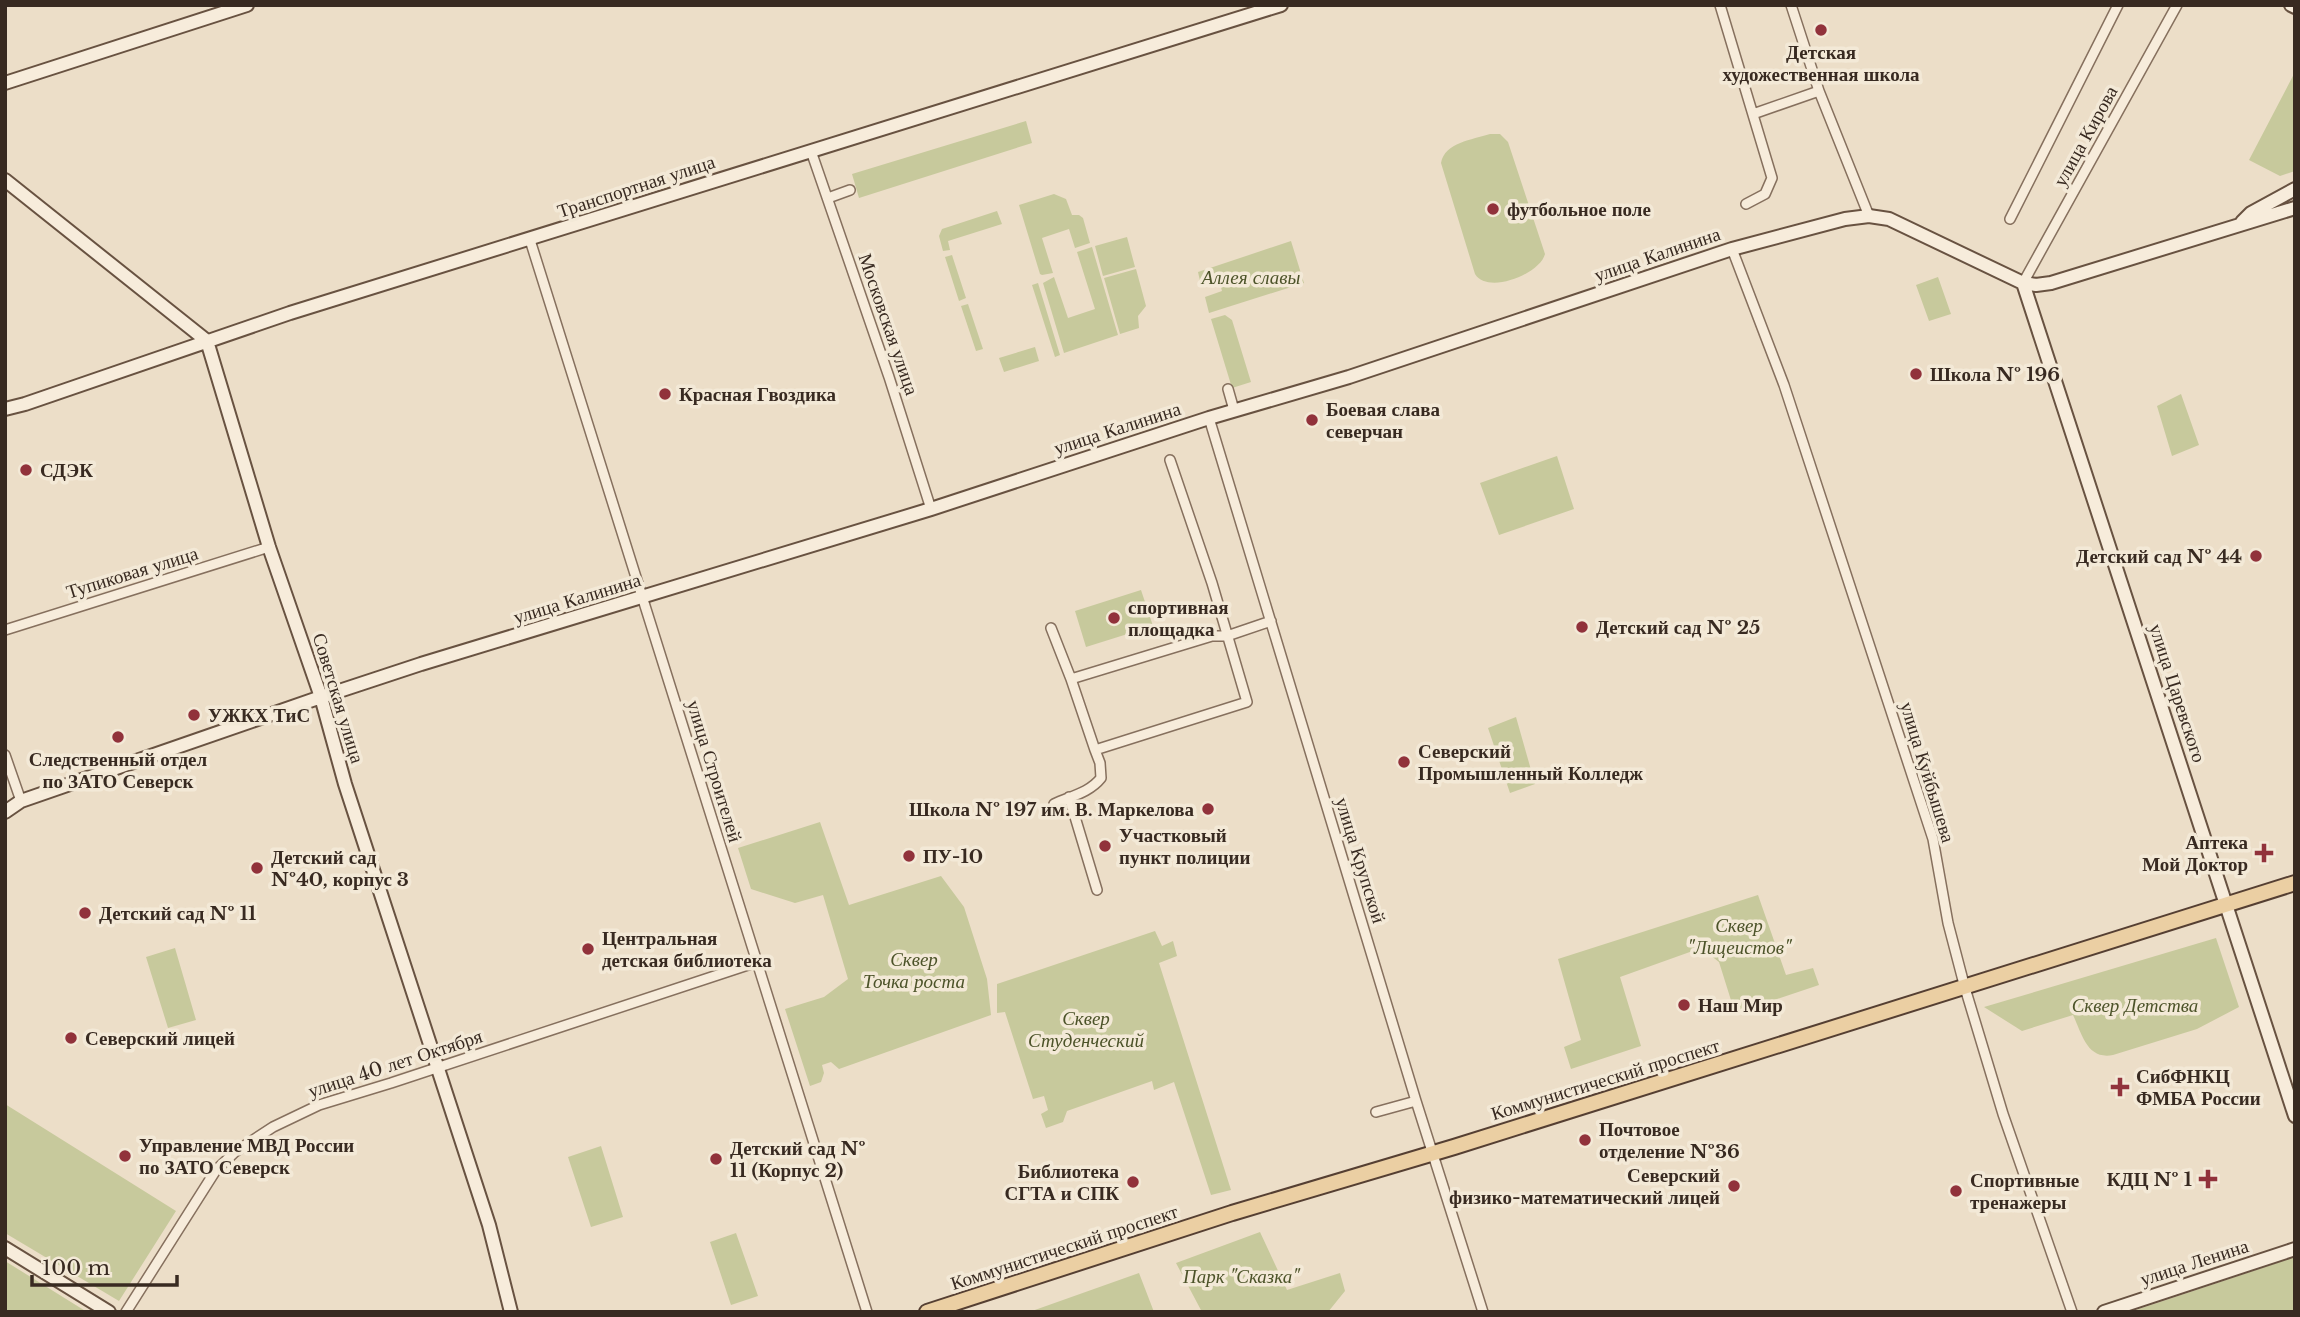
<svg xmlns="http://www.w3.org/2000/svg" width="2300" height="1317" viewBox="0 0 2300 1317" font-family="'Libre Baskerville',serif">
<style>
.green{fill:#c7c99c}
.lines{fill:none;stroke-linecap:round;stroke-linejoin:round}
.street-casing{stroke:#86705e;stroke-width:12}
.secondary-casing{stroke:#685241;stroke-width:16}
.primary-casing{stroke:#553f32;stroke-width:18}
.street{stroke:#f7ecdb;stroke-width:9}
.secondary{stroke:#f7ecdb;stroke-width:12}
.primary{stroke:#ebcfa3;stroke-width:14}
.poi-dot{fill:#91323b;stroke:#f3e9d7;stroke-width:2.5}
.labels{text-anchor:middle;stroke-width:7;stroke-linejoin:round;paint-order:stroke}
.poi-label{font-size:19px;font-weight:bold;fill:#382a21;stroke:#f3e9d7;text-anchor:start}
.street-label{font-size:19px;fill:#382a21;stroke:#f3e9d7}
.park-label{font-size:19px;font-style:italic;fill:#4c5329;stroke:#f3e9d7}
</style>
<rect width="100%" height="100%" fill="#ecdec8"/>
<!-- green -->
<path class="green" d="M2295,72V171L2280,176L2249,160Z
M1026,121L1032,143L859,198L852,174Z
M1490,134H1500L1508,142L1545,254C1540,274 1488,295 1475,274L1441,163C1445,142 1472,140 1490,134Z
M1054,194L1066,199L1072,215H1079L1083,218L1090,243L1075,248L1069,229L1042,238L1053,273L1042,275L1040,274L1019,205Z
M997,211L1002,224L948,241L950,250L943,251L939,236L942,229Z
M1127,237L1135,267L1103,276L1095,246Z
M1291,241L1304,283L1209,313L1205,297L1222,291L1219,280L1201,285L1198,272Z
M1092,247L1118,335L1064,353L1043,283L1054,277L1068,318L1095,309L1077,252Z
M952,255L966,298L959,301L945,257Z
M1136,269L1146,306L1138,316L1139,328L1120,334L1104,278Z
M1938,277L1951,314L1929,321L1916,285Z
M1038,283L1060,355L1055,357L1032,285Z
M968,304L983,349L976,351L961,306Z
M1225,315L1232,320L1251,382L1232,388L1211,319Z
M1035,347L1039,361L1004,372L999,358Z
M2181,394L2199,445L2172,456L2157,406Z
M1557,456L1574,509L1499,535L1480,483Z
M1141,590L1153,626L1086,647L1075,611Z
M1516,717L1535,784L1510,793L1488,728Z
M820,822L849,905L941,876L964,907L987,979L991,1015L839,1069L831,1062L822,1065L824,1073L821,1082L810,1086L785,1009L824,997L848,979L823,895L795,903L751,889L738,848Z
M1758,895L1786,975L1813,968L1819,985L1735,1013L1719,962L1701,948L1620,977L1641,1046L1571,1069L1564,1047L1581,1040L1558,959Z
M1155,931L1162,946L1173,941L1177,956L1159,963L1231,1190L1211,1195L1174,1082L1154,1090L1152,1081L1067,1111L1063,1122L1046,1128L1041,1114L1048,1110L1044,1096L1033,1099L1005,1012L997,1013V984Z
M2216,938L2239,1007L2197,1029L2113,1055C2087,1060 2082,1034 2073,1015L2022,1031L1984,1007Z
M175,948L196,1020L168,1028L146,957Z
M5,1104L176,1211L119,1301L5,1233Z
M601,1146L623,1217L591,1227L568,1157Z
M1260,1232L1287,1290L1340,1273L1345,1291L1328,1312H1202L1176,1263Z
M736,1233L758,1296L731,1305L710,1242Z
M2295,1257V1312H2130Z
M5,1261L87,1312H5Z
M1139,1273L1154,1312H1032V1311Z"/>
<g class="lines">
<defs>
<path id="street" d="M1720,5L1772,178L1765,194L1746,204
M1791,5L1819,91
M1753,114L1819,91L1869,216
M811,151L889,377L931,509
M828,198L850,190
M2010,219L2118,5
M530,240L867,1312
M1732,249L1784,385L1933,839L1948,923L1965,988L2003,1114L2072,1312
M2023,283L2177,5
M1228,389L1234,410
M1209,418L1416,1101L1483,1312
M1051,628L1071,679L1212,636H1227L1271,621
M5,630L269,547
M1071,679L1095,750L1247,702L1212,583L1170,460
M5,755L21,801
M1069,797L1097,890
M1054,804C1071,796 1089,793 1101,778L1100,763L1095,750
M1376,1112L1416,1101
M126,1312L216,1170L235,1152L273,1127L319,1105L391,1083L757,962"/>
<path id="secondary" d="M2291,5L2295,7
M5,83L247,5
M5,180L207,341L269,547L321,697L345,784L489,1225L511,1312
M2242,222L2251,213L2295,189
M2023,283L2295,1116
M5,409L25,404L290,313L1281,5
M5,812L21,801L321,697L421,664L931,509L1209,418L1349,377L1732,249L1845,219L1869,216L1889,219L2023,283L2036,285L2051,283L2295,208
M5,1248L109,1312
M2104,1312L2295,1249"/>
<path id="primary" d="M927,1312L1232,1213L1454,1147L2295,883"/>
</defs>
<!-- street casing -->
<use href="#street" class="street-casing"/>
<!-- secondary casing -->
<use href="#secondary" class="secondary-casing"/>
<!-- primary casing -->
<use href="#primary" class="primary-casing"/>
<!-- street -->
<use href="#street" class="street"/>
<!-- secondary -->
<use href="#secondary" class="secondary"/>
<!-- primary -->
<use href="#primary" class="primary"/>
</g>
<!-- markers -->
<g class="poi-dot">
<circle cx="1821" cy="30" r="7"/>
<circle cx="1493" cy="209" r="7"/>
<circle cx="1916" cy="374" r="7"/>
<circle cx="665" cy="394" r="7"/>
<circle cx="1312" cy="420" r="7"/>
<circle cx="26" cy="470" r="7"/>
<circle cx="2256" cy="556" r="7"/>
<circle cx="1114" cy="618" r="7"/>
<circle cx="1582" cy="627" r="7"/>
<circle cx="194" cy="715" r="7"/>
<circle cx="118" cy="737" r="7"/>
<circle cx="1404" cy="762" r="7"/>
<circle cx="1208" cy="809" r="7"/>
<circle cx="1105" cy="846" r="7"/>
<path d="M2260.5 842.5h7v7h7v7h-7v7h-7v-7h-7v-7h7z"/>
<circle cx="909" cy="856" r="7"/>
<circle cx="257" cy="868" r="7"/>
<circle cx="85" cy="913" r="7"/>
<circle cx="588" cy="949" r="7"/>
<circle cx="1684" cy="1005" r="7"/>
<circle cx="71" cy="1038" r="7"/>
<path d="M2116.5 1076.5h7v7h7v7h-7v7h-7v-7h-7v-7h7z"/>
<circle cx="1585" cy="1140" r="7"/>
<circle cx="125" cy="1156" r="7"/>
<circle cx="716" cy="1159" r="7"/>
<path d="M2204.5 1168.5h7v7h7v7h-7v7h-7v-7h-7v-7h7z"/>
<circle cx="1133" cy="1182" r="7"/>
<circle cx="1734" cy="1186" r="7"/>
<circle cx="1956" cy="1191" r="7"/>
</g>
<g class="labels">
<!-- poi labels -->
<g class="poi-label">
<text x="1821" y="59" text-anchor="middle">Детская<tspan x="1821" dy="22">художественная школа</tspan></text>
<text x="1507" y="216">футбольное поле</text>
<text x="1930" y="381">Школа № 196</text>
<text x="679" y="401">Красная Гвоздика</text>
<text x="1326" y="416">Боевая слава<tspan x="1326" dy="22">северчан</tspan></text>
<text x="40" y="477">СДЭК</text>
<text x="2242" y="563" text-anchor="end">Детский сад № 44</text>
<text x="1128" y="614">спортивная<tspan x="1128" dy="22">площадка</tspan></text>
<text x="1596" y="634">Детский сад № 25</text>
<text x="208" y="722">УЖКХ ТиС</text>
<text x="1418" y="758">Северский<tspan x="1418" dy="22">Промышленный Колледж</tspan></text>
<text x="118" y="766" text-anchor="middle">Следственный отдел<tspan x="118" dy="22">по ЗАТО Северск</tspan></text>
<text x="1194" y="816" text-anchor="end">Школа № 197 им. В. Маркелова</text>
<text x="1119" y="842">Участковый<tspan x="1119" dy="22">пункт полиции</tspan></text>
<text x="2248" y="849" text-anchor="end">Аптека<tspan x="2248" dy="22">Мой Доктор</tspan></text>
<text x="923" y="863">ПУ-10</text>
<text x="271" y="864">Детский сад<tspan x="271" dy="22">№40, корпус 3</tspan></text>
<text x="99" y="920">Детский сад № 11</text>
<text x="602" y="945">Центральная<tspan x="602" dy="22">детская библиотека</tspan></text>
<text x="1698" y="1012">Наш Мир</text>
<text x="85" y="1045">Северский лицей</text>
<text x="2136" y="1083">СибФНКЦ<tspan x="2136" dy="22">ФМБА России</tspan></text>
<text x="1599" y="1136">Почтовое<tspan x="1599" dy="22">отделение №36</tspan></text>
<text x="139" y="1152">Управление МВД России<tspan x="139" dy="22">по ЗАТО Северск</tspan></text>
<text x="730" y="1155">Детский сад №<tspan x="730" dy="22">11 (Корпус 2)</tspan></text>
<text x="1119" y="1178" text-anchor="end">Библиотека<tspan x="1119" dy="22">СГТА и СПК</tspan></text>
<text x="1720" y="1182" text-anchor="end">Северский<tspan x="1720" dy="22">физико-математический лицей</tspan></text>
<text x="2192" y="1186" text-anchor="end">КДЦ № 1</text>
<text x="1970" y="1187">Спортивные<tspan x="1970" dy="22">тренажеры</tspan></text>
</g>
<!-- street labels -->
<g class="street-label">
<text transform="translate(2085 136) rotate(-61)" y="7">улица Кирова</text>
<text transform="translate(636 186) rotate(-18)" y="7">Транспортная улица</text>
<text transform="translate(1657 254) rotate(-19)" y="7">улица Калинина</text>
<text transform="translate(889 324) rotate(71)" y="7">Московская улица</text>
<text transform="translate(1117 428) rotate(-18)" y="7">улица Калинина</text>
<text transform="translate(132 572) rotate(-17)" y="7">Тупиковая улица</text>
<text transform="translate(577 598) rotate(-17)" y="7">улица Калинина</text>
<text transform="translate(2178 693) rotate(72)" y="7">улица Царевского</text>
<text transform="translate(339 698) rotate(73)" y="7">Советская улица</text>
<text transform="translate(715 771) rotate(73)" y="7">улица Строителей</text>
<text transform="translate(1928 772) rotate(73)" y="7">улица Куйбышева</text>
<text transform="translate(1361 860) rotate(73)" y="7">улица Крупской</text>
<text transform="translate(395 1063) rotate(-18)" y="7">улица 40 лет Октября</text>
<text transform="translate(1605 1079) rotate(-17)" y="7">Коммунистический проспект</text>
<text transform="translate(1064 1247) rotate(-18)" y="7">Коммунистический проспект</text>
<text transform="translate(2194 1262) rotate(-18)" y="7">улица Ленина</text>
</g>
<!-- park labels -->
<g class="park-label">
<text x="1251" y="284">Аллея славы</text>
<text x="1739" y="932">Сквер<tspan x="1739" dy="22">"Лицеистов"</tspan></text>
<text x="914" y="966">Сквер<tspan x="914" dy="22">Точка роста</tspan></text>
<text x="2135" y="1012">Сквер Детства</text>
<text x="1086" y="1025">Сквер<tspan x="1086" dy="22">Студенческий</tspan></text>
<text x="1241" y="1283">Парк "Сказка"</text>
</g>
</g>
<!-- border -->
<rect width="2300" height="1317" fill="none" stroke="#382a21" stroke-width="14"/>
<!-- scale -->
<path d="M32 1275v10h145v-10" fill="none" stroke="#382a21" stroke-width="3.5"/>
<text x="42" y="1275" font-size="21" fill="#382a21" stroke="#f3e9d7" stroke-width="5" paint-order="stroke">100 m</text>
</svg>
